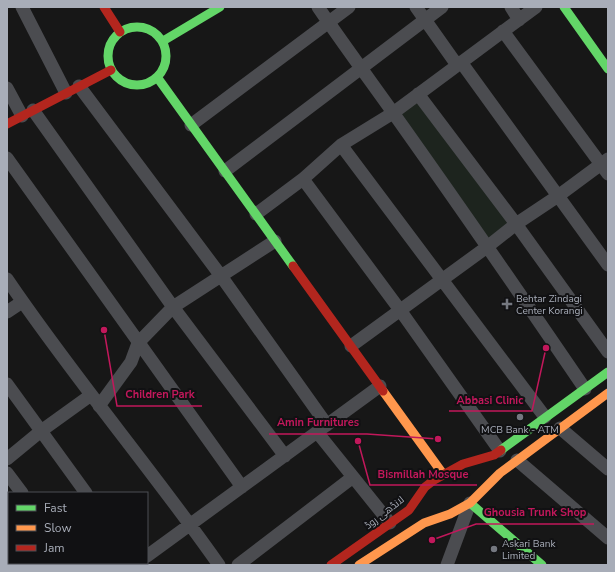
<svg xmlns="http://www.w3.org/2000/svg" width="615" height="572" viewBox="0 0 615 572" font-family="'Nunito Sans',Cairo,sans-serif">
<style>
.green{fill:#1d241e}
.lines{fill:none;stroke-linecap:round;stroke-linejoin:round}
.street{stroke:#4b4c50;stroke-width:13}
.fast{stroke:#63d668;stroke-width:9}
.slow{stroke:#ff974d;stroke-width:9}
.jam{stroke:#b3261e;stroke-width:9}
.poi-dot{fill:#757880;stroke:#111113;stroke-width:1.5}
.labels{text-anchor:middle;stroke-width:4;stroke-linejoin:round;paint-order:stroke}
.poi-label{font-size:10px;fill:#a8adb8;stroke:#111113;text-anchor:start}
.street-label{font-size:10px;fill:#a8adb8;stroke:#111113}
.leader{fill:none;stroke:#c2185b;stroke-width:1.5}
.callout-dot{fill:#c2185b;stroke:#111113;stroke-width:1.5}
.callout-label{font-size:11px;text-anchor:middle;font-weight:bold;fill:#c2185b;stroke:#111113;stroke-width:4;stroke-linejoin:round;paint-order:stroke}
</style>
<rect width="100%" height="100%" fill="#171717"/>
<!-- green -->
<path class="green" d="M418,94L516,224L487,247L393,113Z"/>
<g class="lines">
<!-- street -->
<path class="street" d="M22,7L66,93
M318,7C346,48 375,87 404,128C465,214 525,301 585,389
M416,7L457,65
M511,7L519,20
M503,31L608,174
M461,62L608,265
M79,86L221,276L327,425
M7,88L22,116
M418,94L516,224L608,352
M33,110L173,307L285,456
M191,125L349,7
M341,145L545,417
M7,158L242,487
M225,171L442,7
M303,179L400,310L500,451
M256,214L303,179L341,145L393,113L536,7
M7,279C74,378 151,468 219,565
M7,312L22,302
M351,346L487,247L516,224L558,196L608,159
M7,384L86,493
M99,406L131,362L138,343L173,307L275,241
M560,428L608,469
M317,432L390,523
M7,459L41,431L91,395
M517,460L608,538
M7,473L22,493
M7,551L9,554
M147,556L380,386
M14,563L15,565
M72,563L73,565
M134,565L137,563
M238,565L353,477
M447,565L470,503"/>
<!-- fast -->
<path class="fast" d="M564,7L608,69
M108 56a29 29 0 1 1 58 0a29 29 0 1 1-58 0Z
M163,41L220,7
M157,77L293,266
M501,450L608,372
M470,503L542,565"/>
<!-- slow -->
<path class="slow" d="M383,391L443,474
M359,565L424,523L450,514L470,503L500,473L608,393"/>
<!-- jam -->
<path class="jam" d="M104,7L120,32
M7,124L111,70
M293,266L383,391
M331,565L409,510L425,487L434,480L463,464L494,455L501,450"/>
</g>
<!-- markers -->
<g class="poi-dot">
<path d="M505 298h4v4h4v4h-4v4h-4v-4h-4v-4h4z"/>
<circle cx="520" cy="417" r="4"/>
<circle cx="494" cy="549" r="4"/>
</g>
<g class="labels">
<!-- poi labels -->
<g class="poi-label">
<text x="516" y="302">Behtar Zindagi<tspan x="516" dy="12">Center Korangi</tspan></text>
<text x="520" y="433" text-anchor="middle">MCB Bank - ATM</text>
<text x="502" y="547">Askari Bank<tspan x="502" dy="12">Limited</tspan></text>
</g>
<!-- street labels -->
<g class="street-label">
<text transform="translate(384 512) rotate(-38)" y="4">لانڈھی روڈ</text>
</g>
</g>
<!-- callouts -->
<path class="leader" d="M104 330L117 406H202M546 348L532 411H449M438 439L367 434H269M358 441L370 485H477M432 540L476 524H594"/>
<g class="callout-dot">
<circle cx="104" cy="330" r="4"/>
<circle cx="546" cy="348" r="4"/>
<circle cx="438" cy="439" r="4"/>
<circle cx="358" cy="441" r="4"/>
<circle cx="432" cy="540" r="4"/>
</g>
<g class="callout-label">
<text x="160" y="398">Children Park</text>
<text x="490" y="404">Abbasi Clinic</text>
<text x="318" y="426">Amin Furnitures</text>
<text x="423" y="478">Bismillah Mosque</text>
<text x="535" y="516">Ghousia Trunk Shop</text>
</g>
<!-- border -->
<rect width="615" height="572" fill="none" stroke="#a8adb8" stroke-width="16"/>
<!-- legend -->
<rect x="8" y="492" width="140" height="72" fill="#111113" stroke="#4d4f55"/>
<rect x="16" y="505" width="20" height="6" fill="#63d668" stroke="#4d4f55"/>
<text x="44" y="512" font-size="12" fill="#a8adb8">Fast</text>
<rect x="16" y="525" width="20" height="6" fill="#ff974d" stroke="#4d4f55"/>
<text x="44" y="532" font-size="12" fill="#a8adb8">Slow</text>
<rect x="16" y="545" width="20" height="6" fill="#b3261e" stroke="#4d4f55"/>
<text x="44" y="552" font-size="12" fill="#a8adb8">Jam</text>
</svg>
